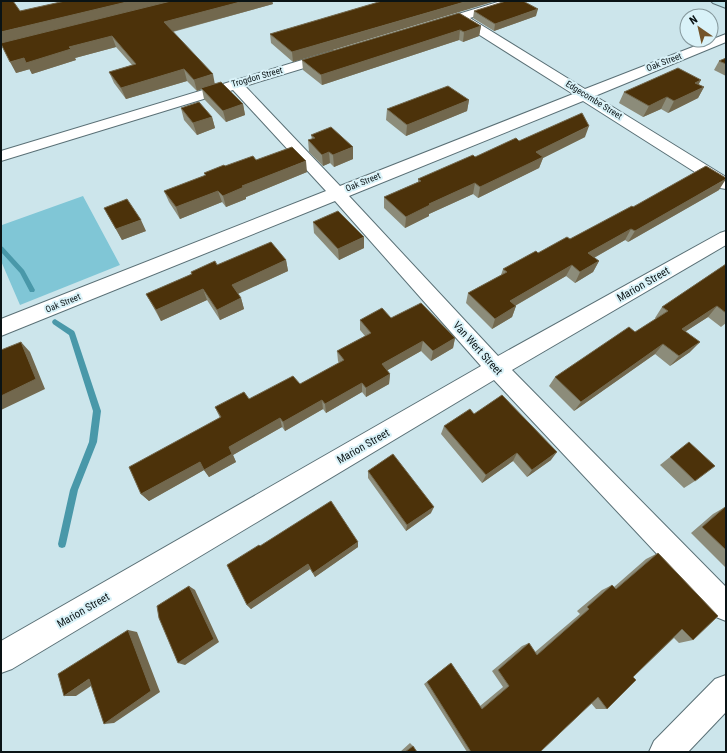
<svg xmlns="http://www.w3.org/2000/svg" width="727" height="753" viewBox="0 0 727 753" font-family="'Roboto Condensed',sans-serif">
<style>
.green{fill:#80c6d6}
.lines{fill:none;stroke-linecap:round;stroke-linejoin:round}
.stream{fill:#4998a9;fill-rule:evenodd}
.street-casing{stroke:#5a7076;stroke-width:2}
.secondary-casing{stroke:#5a7076;stroke-width:2}
.street{fill:#fff;fill-rule:evenodd}
.secondary{fill:#bbe0e7;fill-rule:evenodd}
.wall{fill:#8c8c7a}
.shaded-wall{fill:#72684e}
.building{fill:#4c320a;stroke:#72684e}
.labels{text-anchor:middle;stroke-width:4;stroke-linejoin:round;paint-order:stroke}
.far-street-label{font-size:9px;fill:#0a1315;stroke:#d9f2f8}
.street-label{font-size:11px;fill:#0a1315;stroke:#d9f2f8}
</style>
<rect width="100%" height="100%" fill="#cce5eb"/>
<!-- green -->
<path class="green" d="M83,196L120,265L20,305L1,261V224L2,225Z"/>
<g class="lines">
<!-- stream -->
<path class="stream" d="M1,246L3,247L24,270L35,290L34,292H30L20,273L1,252Z
M55,319L74,331L75,333L101,411L97,442L78,490L66,544L65,547L62,548L59,547L58,544L70,490L89,442L93,411L69,335L53,324L52,322L53,320Z"/>
<defs>
<path id="street" d="M501,1H519L517,3L470,18L585,89L726,34V42L595,96L726,177V189L720,188L583,101L349,196L498,356L720,233L726,231V245L512,370L726,587V621L716,617L494,380L12,669L1,673V641L481,366L335,201L1,336V319L326,191L233,90L1,161V151L332,51L337,52L339,55L337,58L245,86L340,186L573,94L459,22L436,29L432,28L430,25L432,22Z
M726,675V712L688,752H649L654,741L715,679Z"/>
<path id="secondary" d="M711,1H726V8L713,3Z"/>
</defs>
<!-- street casing -->
<use href="#street" class="street-casing"/>
<!-- secondary casing -->
<use href="#secondary" class="secondary-casing"/>
<!-- street -->
<use href="#street" class="street"/>
<!-- secondary -->
<use href="#secondary" class="secondary"/>
</g>
<!-- wall -->
<path class="wall" d="M65,1H272L273,4L173,32L215,84L243,104L245,115L226,122L204,99L202,89L197,91L187,81L126,99L114,83L109,72L132,65L116,47L75,58L76,60L32,74L30,69L16,73L20,11Z
M382,1L293,62L271,43L270,34Z
M474,11L536,16L494,31L473,18Z
M459,13L481,26L479,36L463,42L459,40L322,85L303,70L302,60Z
M726,58V76L714,70L719,61Z
M701,80L698,84L704,87L698,98L668,113L661,109L643,117L619,103L624,92Z
M469,100L467,111L406,136L386,120L387,109Z
M181,108L212,117L215,128L197,135L184,120Z
M311,135L353,159L334,167L330,163L323,166L309,152L308,140L312,139Z
M585,137L543,158L539,168L478,198L473,194L429,214V216L405,228L384,208V197L418,182V179L475,157L519,141Z
M256,160L307,172L246,197V199L226,207L222,202L180,219L169,202L164,191L205,176L204,173L225,166Z
M719,190L628,242L625,240L594,258L599,261L593,272L575,283L566,276L515,306H516L512,317L492,329L466,303L468,293L501,275L503,269L570,239L633,207Z
M104,208L146,231L122,240L110,219Z
M313,222L364,248L339,260L314,233Z
M286,260L288,271L238,294L241,298L244,309L220,320L207,300L161,321L146,294L192,274L191,272L217,265Z
M726,264V323L721,327L708,317L686,331L690,352L670,366L655,354L574,411L549,386L555,377L635,332L656,319L655,318L662,307Z
M391,318L455,338L453,348L431,361L421,351L387,370L390,374L389,384L366,397L362,392L326,413L323,409L285,431L282,427L233,455L236,462L209,477L204,470L149,501L141,494L220,418L215,407L249,399L300,384L339,363L338,361L337,351L365,336L360,330V320Z
M474,414L551,460L527,477L513,461L482,483L441,434L444,426Z
M670,457L695,481L684,488L660,465Z
M368,471L431,513L406,531L368,478Z
M725,507L726,508V568L691,533L713,514Z
M260,546L358,547L315,577L310,569L251,609L247,605Z
M658,553L693,640L679,643L674,638L633,677L607,709H596L591,703L541,751V752H467L424,684L448,665L451,663L480,706L503,687L492,671L522,646L529,643L535,652L580,614L577,611L602,590L612,585L614,587L646,559Z
M410,743L413,746L417,752H400Z"/>
<!-- shaded-wall -->
<path class="shaded-wall" d="M131,1H178L1,44V32Z
M244,1H272L273,4L167,33L164,22Z
M468,1H496L293,62L292,52Z
M538,9L536,16L494,31L495,24Z
M481,26L479,36L463,42L464,32Z
M460,30L459,40L322,85L321,75Z
M112,36L116,47L75,58L76,60L32,74L26,63L69,47Z
M24,58L30,69L16,73L10,62Z
M184,69L187,81L126,99L121,88Z
M213,74L215,85L201,88L202,89L197,91L194,80Z
M701,80L695,91V83Z
M704,87L698,98L668,113L674,101Z
M667,97L661,109L643,117L649,106Z
M469,100L467,111L406,136L407,125Z
M243,104L245,115L226,122L223,111Z
M212,117L215,128L197,135L193,123Z
M589,126L585,137L543,158L539,168L478,198L480,187L536,152Z
M353,147V159L334,167L333,155Z
M329,152L330,163L323,166L322,155Z
M306,161L307,172L246,197V199L226,207L223,196L242,186Z
M726,179L719,190L628,242L635,231Z
M475,183L473,194L429,214V216L405,228L406,217L429,204Z
M218,191L222,202L180,219L176,207Z
M141,220L146,231L122,240L116,229Z
M631,229L625,240L583,264L588,253Z
M364,237V248L339,260L338,249Z
M286,260L288,271L235,295L232,285Z
M599,261L593,272L575,283L580,272Z
M572,265L566,276L506,311L510,301Z
M203,289L207,300L161,321L156,310Z
M241,298L244,309L220,320L217,310Z
M516,306L512,317L492,329L495,319Z
M717,306L708,317L674,339L682,329Z
M455,338L453,348L431,361L433,351Z
M423,341L421,351L381,374L382,364Z
M21,342L30,352L45,389L1,410V396Z
M700,342L690,352L670,366L679,356Z
M663,344L655,354L574,411L581,402Z
M390,374L389,384L366,397V388Z
M362,383V392L326,413L325,404Z
M322,400L323,409L285,431L283,422Z
M280,418L282,427L233,455L236,462L209,477L204,470L149,501L141,494L200,462L229,447Z
M557,452L551,460L527,477L532,470Z
M517,453L513,461L482,483L486,475Z
M434,507L431,513L406,531L407,525Z
M358,542V547L315,577L313,573Z
M308,564L310,569L251,609L247,605Z
M189,586L195,590L219,642L185,665L178,663Z
M128,630L137,632L160,692L114,723L104,724Z
M89,679L100,680L76,696H64Z"/>
<!-- building -->
<path class="building" d="M1,1H13L20,11L65,1H131L1,32Z
M171,1H244L164,22L213,74L194,80L184,69L121,88L109,72L136,64L112,36L69,47L71,49L26,63L24,58L10,62L1,44V43Z
M382,1H468L292,52L270,34Z
M506,1H523L538,9L495,24L474,11Z
M459,13L481,26L464,32L460,30L321,75L302,60Z
M726,58V64L719,61Z
M678,68L701,80L695,83L704,87L674,101L667,97L649,106L624,92Z
M221,82L243,104L223,111L201,88Z
M448,86L469,100L407,125L387,109Z
M199,102L212,117L193,123L181,108Z
M582,113L589,126L536,152L543,157L480,187L475,183L429,204L430,205L406,217L384,197L421,181L418,179L473,155L475,157L516,138L519,141Z
M331,127L353,147L333,155L329,152L322,155L308,140L315,138L311,135Z
M292,147L306,161L242,186L244,187L223,196L218,191L176,207L164,191L206,175L204,173L224,165L225,166L253,156L256,160Z
M706,166L726,178V179L635,231L631,229L588,253L599,261L580,272L572,265L510,301L516,306L495,319L468,293L507,272L503,269L536,251L538,253L567,237L570,239L632,206L633,207Z
M127,199L141,220L116,229L104,208Z
M338,211L364,237L338,249L313,222Z
M271,242L286,260L232,285L241,298L217,310L203,289L156,310L146,294L192,274L191,272L215,261L217,265Z
M726,264V313L717,306L682,329L700,342L679,356L663,344L581,402L555,377L629,327L635,332L668,311L662,307Z
M421,303L455,338L433,351L423,341L382,364L390,374L366,388L362,383L325,404L322,400L283,422L280,418L229,447L232,454L204,470L200,462L141,494L129,467L221,417L215,407L244,392L249,399L293,376L300,384L344,360L337,351L371,333L360,320L382,308L391,318Z
M21,342L36,379L1,396V350Z
M502,395L557,452L532,470L517,453L486,475L444,426L470,409L474,414Z
M689,442L715,466L695,481L670,457Z
M393,454L434,507L407,525L368,471Z
M331,501L358,542L313,573L308,564L247,605L227,565L259,545L260,546Z
M725,507L726,508V550L702,527Z
M658,553L718,616L693,640L682,629L633,677L636,680L607,709L598,697L541,751V752H471L427,682L451,663L482,709L509,686L498,670L529,643L537,655L589,609L587,607L612,585L616,589Z
M189,586L214,639L178,663L159,618L157,606Z
M128,630L151,691L104,724L89,679L64,696L58,674Z
M413,746L417,752H405Z"/>
<g class="labels">
<!-- far-street labels -->
<g class="far-street-label">
<text transform="translate(664 62) rotate(-21)" y="3">Oak Street</text>
<text transform="translate(257 77) rotate(-16)" y="3">Trogdon Street</text>
<text transform="translate(594 100) rotate(32)" y="3">Edgecombe Street</text>
<text transform="translate(363 182) rotate(-22)" y="3">Oak Street</text>
<text transform="translate(63 303) rotate(-22)" y="3">Oak Street</text>
</g>
<!-- street labels -->
<g class="street-label">
<text transform="translate(643 284) rotate(-30)" y="4">Marion Street</text>
<text transform="translate(478 348) rotate(48)" y="4">Van Wert Street</text>
<text transform="translate(363 446) rotate(-30)" y="4">Marion Street</text>
<text transform="translate(83 610) rotate(-30)" y="4">Marion Street</text>
</g>
</g>
<!-- border -->
<rect width="727" height="753" fill="none" stroke="#0a1315" stroke-width="4"/>
<!-- north arrow -->
<g transform="translate(699 28) rotate(326)"><circle r="19" fill="#d9f2f8" stroke="#86999d"/>
<path d="M0-3L7 15L0 10L-7 15Z" fill="#735429"/>
<text y="-6" font-size="11" font-weight="bold" text-anchor="middle" fill="#0a1315">N</text>
</g>
</svg>
